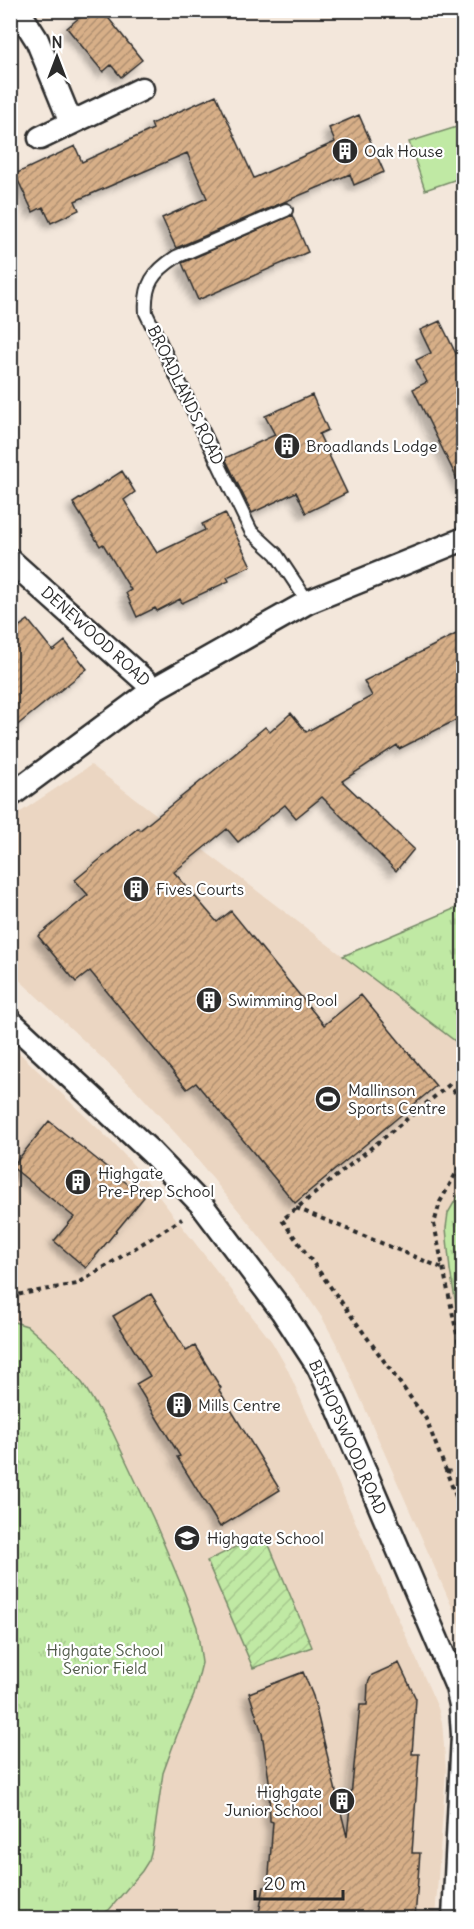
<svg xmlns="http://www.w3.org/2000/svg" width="474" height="1929" viewBox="0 0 474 1929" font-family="Delius,sans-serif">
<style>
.built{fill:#ebd6c2}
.park{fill:url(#park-tufts);stroke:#768a68;stroke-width:1.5}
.garden{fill:url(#garden-furrows);stroke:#768a68;stroke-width:1.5}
.pitch{fill:#c0e9a4;stroke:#768a68;stroke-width:1.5}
.building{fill:url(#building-hatch);stroke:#2b2b2b;stroke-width:1.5;filter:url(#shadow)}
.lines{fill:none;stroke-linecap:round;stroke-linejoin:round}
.service-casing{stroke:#2b2b2b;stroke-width:16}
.minor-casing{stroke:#2b2b2b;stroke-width:27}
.path{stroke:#2b2b2b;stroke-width:4;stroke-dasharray:4.5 4.5;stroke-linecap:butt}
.service{stroke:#fff;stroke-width:12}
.minor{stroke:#fff;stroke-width:22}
.labels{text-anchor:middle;stroke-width:4.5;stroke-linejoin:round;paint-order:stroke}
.poi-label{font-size:16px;fill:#2b2b2b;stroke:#fff;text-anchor:start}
.street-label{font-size:16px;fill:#2b2b2b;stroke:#fff}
.park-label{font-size:16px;fill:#505a49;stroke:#fff}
</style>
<defs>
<pattern id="park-tufts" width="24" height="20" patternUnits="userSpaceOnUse" patternTransform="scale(1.5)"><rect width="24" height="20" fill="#c0e9a4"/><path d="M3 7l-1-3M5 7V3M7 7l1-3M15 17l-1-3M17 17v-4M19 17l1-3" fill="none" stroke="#a5c88d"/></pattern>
<pattern id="garden-furrows" width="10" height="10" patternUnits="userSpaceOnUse" patternTransform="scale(1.5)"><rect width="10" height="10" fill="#c0e9a4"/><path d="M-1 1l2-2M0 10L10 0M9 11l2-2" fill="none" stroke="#a5c88d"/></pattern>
<pattern id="building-hatch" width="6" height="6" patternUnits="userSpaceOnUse" patternTransform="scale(1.5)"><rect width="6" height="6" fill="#d7af88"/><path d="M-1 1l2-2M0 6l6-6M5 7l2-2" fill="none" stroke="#af8f6f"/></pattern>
<filter id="shadow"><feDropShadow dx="-5.5" dy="5.5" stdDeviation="3" flood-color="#0004"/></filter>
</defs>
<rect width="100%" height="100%" fill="#f3e7db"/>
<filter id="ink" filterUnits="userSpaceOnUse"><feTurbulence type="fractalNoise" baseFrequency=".0167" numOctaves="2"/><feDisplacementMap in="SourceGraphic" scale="12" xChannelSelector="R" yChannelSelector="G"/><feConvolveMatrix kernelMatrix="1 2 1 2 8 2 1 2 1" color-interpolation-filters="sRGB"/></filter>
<g filter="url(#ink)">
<!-- built -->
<path class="built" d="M91,765L343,956L463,905V1632L338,1347L323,1319L306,1294L179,1137L135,1089L11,972L10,819Z
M10,1044L115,1145L139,1171L272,1342L287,1368L438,1708L442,1722L446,1770L435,1918H11Z"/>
<!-- park -->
<path class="park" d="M463,905H464L463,1047L343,956Z
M463,1191V1345L450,1270L446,1228L448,1213L459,1194Z
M11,1321L27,1326L57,1352L83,1384L112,1431L153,1518L184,1592L197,1627L202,1663L194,1695L177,1735L163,1773L152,1849L149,1860L142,1871L109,1910L95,1918H11Z"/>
<!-- garden -->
<path class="garden" d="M264,1533L312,1647L253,1668L207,1561Z"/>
<!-- pitch -->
<path class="pitch" d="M463,125V177L425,190L409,142Z"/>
<!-- building -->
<path class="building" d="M88,10H102L142,60L121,77L111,65L103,72L67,28Z
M216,95L254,178L335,142L329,128L359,115L384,172L354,185L350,174L176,248L162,218L207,198L187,153L75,201L79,210L51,223L43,207L33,212L15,174L75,146L82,162L153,129L151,124Z
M292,215L308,252L198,300L182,263Z
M440,321L464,370V493L413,389L427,382L416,360L431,353L420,330Z
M312,395L328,430L319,434L347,493L306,513L296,492L252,513L225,458L275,435L265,416Z
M122,471L135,492L124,500L157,553L205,530L202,524L225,513L251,566L227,577L229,581L182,603L180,599L157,611L155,608L137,617L126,593L131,590L103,544L100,546L73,503Z
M28,620L53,651L65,641L87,669L10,731V633Z
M464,630V716L399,749L397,745L342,781L414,849L396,871L322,797L296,818L285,805L238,842L227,829L174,872L217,922L231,911L324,1025L361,995L436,1086L295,1203L196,1083L187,1089L90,971L76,982L38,936L88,895L75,880L138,828L140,830L247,744L246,743L265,727L270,732L291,713L306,732L372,696L364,681Z
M49,1121L144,1197L86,1268L54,1241L74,1217L12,1167Z
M151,1294L186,1351L195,1346L221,1388L219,1390L280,1490L220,1527L177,1457L180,1456L136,1384L150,1376L113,1316Z
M399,1663L416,1699L412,1754H419L412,1853H420L415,1918H258L264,1887H268L273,1822L270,1821L269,1780L262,1733L249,1693L303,1672L313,1696L347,1837L360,1705H367L368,1683L372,1675Z"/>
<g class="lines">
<defs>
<path id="service" d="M286,210L176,257C153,272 144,284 146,313L251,531L276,554L308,602"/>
<path id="minor" d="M18,10L37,40L71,123
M40,138L142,89
M10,560L154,689
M10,796L154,689L308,602L464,539
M10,1021L151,1152L201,1204L282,1311L318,1366L337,1406L457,1687L461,1705L463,1735L454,1918"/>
</defs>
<!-- service casing -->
<use href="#service" class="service-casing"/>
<!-- minor casing -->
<use href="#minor" class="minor-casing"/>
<!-- path -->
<path class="path" d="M464,1108L462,1101L449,1085L282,1220L426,1419L464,1517
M464,1159L440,1202L434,1224L464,1368
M296,1208L442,1268
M10,1296L77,1284L182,1219
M446,1471L464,1474"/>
<!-- service -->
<use href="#service" class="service"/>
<!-- minor -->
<use href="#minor" class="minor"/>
</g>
</g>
<!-- icons -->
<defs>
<symbol id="building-disc" viewBox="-11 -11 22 22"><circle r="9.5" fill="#2b2b2b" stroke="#fff"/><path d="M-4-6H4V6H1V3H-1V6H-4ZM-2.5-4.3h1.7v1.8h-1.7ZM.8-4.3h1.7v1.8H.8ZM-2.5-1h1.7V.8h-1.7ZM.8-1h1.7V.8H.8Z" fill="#fff"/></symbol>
<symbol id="stadium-disc" viewBox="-11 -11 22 22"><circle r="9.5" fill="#2b2b2b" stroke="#fff"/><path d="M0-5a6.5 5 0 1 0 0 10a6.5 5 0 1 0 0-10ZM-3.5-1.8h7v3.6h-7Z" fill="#fff"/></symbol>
<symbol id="school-disc" viewBox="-11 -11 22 22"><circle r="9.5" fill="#2b2b2b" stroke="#fff"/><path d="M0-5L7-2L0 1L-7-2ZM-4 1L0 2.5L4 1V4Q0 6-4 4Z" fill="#fff"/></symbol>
</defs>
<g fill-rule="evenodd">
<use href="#building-disc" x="330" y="136" width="30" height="30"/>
<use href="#building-disc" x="272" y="431" width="30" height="30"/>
<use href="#building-disc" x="121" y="874" width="30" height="30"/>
<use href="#building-disc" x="194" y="985" width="30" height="30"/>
<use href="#stadium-disc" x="313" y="1084" width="30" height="30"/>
<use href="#building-disc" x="63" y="1167" width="30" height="30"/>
<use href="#building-disc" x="164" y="1390" width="30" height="30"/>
<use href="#school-disc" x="172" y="1523" width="30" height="30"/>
<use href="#building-disc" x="327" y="1786" width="30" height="30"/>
</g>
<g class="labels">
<!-- poi labels -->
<g class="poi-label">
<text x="364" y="157">Oak House</text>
<text x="306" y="452">Broadlands Lodge</text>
<text x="156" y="895">Fives Courts</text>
<text x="228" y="1006">Swimming Pool</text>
<text x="348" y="1096">Mallinson<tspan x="348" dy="18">Sports Centre</tspan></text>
<text x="98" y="1179">Highgate<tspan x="98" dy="18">Pre-Prep School</tspan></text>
<text x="198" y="1411">Mills Centre</text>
<text x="207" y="1544">Highgate School</text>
<text x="322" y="1798" text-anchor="end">Highgate<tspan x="322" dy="18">Junior School</tspan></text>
</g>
<!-- street labels -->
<g class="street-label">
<text transform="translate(186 395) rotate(64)" y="6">BROADLANDS ROAD</text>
<text transform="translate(96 636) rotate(42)" y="6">DENEWOOD ROAD</text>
<text transform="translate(348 1437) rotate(66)" y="6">BISHOPSWOOD ROAD</text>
</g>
<!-- park labels -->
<g class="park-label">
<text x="105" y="1656">Highgate School<tspan x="105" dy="18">Senior Field</tspan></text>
</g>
</g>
<!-- margin -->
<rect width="474" height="1929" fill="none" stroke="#fff" stroke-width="36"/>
<rect x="18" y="18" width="438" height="1893" fill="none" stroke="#2b2b2b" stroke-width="2" filter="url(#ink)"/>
<!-- north arrow -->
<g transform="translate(57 57)" stroke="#ffffff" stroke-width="4.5" paint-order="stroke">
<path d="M0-4.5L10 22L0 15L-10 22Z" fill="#2b2b2b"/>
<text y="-9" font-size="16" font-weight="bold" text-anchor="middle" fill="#2b2b2b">N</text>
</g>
<!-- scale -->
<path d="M255 1890v9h88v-9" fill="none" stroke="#2b2b2b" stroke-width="3"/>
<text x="264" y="1890" font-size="18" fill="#2b2b2b" stroke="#ffffff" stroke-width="4.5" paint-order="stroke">20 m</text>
</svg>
